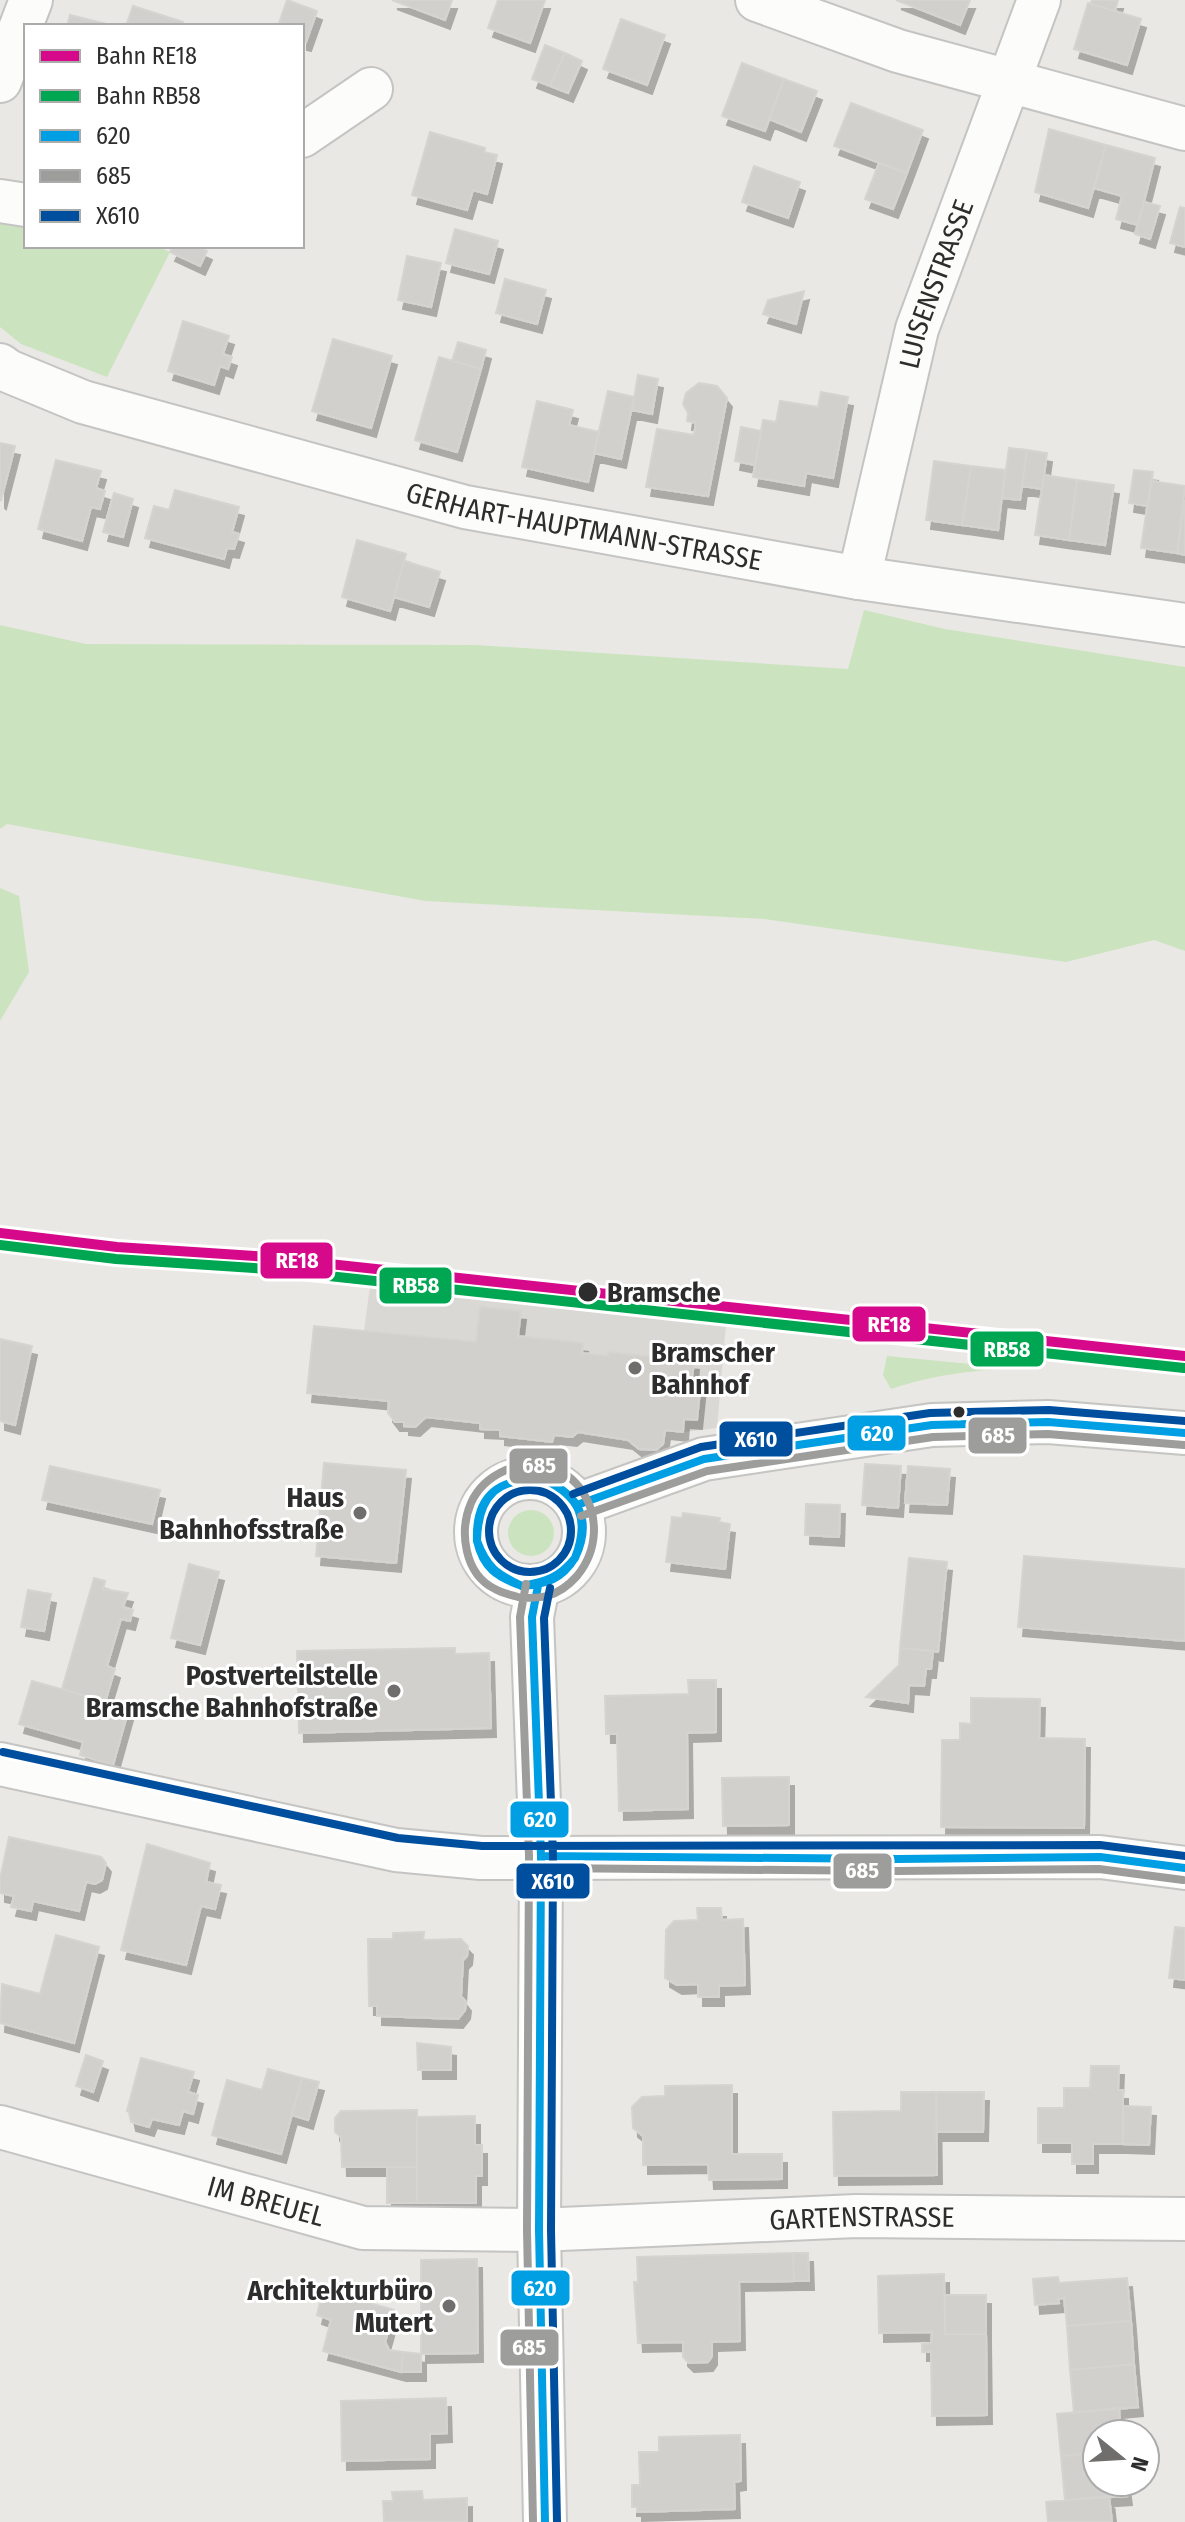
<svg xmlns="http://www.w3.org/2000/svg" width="1185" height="2522" viewBox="0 0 1185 2522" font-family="'Fira Sans Condensed',sans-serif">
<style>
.green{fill:#cbe4bf}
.plaza{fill:#dad8d4}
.building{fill:#d2d0cd;stroke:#d5d4d0;stroke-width:2;filter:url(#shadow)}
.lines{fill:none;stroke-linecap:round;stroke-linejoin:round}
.street-casing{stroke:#c4c4c3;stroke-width:46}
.street{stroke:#fcfcfb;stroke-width:42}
.bus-1-casing{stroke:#fff;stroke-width:14}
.bus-2-casing{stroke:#fff;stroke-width:14}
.bus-3-casing{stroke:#fff;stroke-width:14}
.bus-1{stroke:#009fe3;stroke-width:8}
.bus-2{stroke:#9d9d9c;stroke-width:8}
.bus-3{stroke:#004f9f;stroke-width:8}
.rail-1-casing{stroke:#fff;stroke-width:16}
.rail-2-casing{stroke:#fff;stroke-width:16}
.rail-1{stroke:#d7098b;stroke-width:10}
.rail-2{stroke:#00a651;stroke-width:10}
.stop-dot{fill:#2d2d2d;stroke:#fff;stroke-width:3}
.poi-dot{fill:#6f6e6d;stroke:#fff;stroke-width:3}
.labels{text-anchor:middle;stroke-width:6;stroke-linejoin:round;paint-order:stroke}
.street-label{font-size:28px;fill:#2d2d2d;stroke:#fff}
.stop-label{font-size:28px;font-weight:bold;fill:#2d2d2d;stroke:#fff;text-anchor:start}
.poi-label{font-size:28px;font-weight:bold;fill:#2d2d2d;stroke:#fff;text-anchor:end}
.line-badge{stroke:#fff;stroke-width:3}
.badge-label{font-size:22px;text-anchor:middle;font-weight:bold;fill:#fff}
</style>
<defs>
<filter id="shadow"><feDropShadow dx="5" dy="9" stdDeviation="0" flood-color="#0004"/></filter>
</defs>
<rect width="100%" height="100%" fill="#eae8e4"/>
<!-- green -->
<path class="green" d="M0,217L26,221V246H157L170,252L107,377L21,344L0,327Z
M864,610L945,629L1185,667V951L1154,940L1066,962L764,919L425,901L7,824L0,829V625L86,644L476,645L848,669Z
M0,888L19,896L29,972L0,1021Z
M887,1356L1013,1368C969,1371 933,1375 891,1389L883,1375Z
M508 1533a23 23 0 1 1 46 0a23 23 0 1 1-46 0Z"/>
<!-- plaza -->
<path class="plaza" d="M370,1286L726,1324L717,1428L683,1432L684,1419L697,1420L700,1381L609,1352L608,1356L582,1353L583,1343L518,1336L521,1312L476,1342L364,1331Z"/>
<!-- building -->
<path class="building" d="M287,0L317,11L306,42L302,41V26H278Z
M392,0H452L445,20Z
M498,0H545L530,43L488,28Z
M896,0H970L960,25Z
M1092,0H1118L1115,11L1091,4Z
M1088,3L1141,19L1127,65L1074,49Z
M133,6L183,22L182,26H126Z
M70,15L115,26H67Z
M621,19L665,35L647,85L603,69Z
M545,45L565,53L550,86L532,79Z
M565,53L582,61L568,93L550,86Z
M742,63L784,79L765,131L722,116Z
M784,79L817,91L801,132L769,119Z
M851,103L923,130L907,173L834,146Z
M1049,129L1106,145L1088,208L1035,192Z
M430,132L485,148L484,152L497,155L487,194L473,190L467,210L412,195Z
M1106,145L1155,158L1138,225L1116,219L1122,196L1094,188Z
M879,163L907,173L893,209L865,199Z
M754,166L800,182L788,218L742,202Z
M1144,202L1160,206L1150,239L1135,234Z
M1180,207L1185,208V247L1170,243Z
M455,229L498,241L489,274L446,263Z
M173,246H196L207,251L200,266L170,252Z
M407,256L441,263L431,307L398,300Z
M505,279L546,290L537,324L496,313Z
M804,291L796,324L763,314L768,300Z
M183,321L229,336L223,354L232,357L228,369L220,366L214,385L168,371Z
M333,339L392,356L371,428L312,411Z
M458,342L486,350L481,369L452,361Z
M439,357L481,369L457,452L415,440Z
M638,375L658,379L652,414L632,410Z
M699,383L717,386L727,398L708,496L646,487L657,429L694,435L696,423L687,421L688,413L683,404L686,393Z
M608,391L634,397L621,459L594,453Z
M821,392L848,397L833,478L806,473L804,486L753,477L763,420L776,422L780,401L818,407Z
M537,401L573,410L569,425L599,432L588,482L522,467Z
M741,427L761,431L755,465L735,461Z
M0,443L15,446L1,500L0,499Z
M1009,448L1027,450L1020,500L1002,498Z
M1027,450L1047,453L1042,489L1022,486Z
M56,460L101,471L96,488L105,491L100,509L91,507L82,541L38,529Z
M934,461L971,466L962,525L926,520Z
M971,466L1005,470L998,530L962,525Z
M1134,470L1153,472L1148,506L1129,503Z
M1044,475L1077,480L1069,540L1035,535Z
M1077,480L1114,485L1105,545L1069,540Z
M1151,481L1185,486L1177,553L1141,548Z
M175,490L239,507L232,532L239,534L234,549L227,548L224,559L145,538L154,506L169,510Z
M114,493L133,499L123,537L103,532Z
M1185,500V555L1177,553Z
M357,540L406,554L390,611L342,597Z
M404,561L440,572L429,607L394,597Z
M480,1307L521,1311L518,1336L583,1343L582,1353L608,1356V1352L694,1361L692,1380L701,1381L697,1420L684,1419L683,1432L665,1430L663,1444L656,1450L639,1449L628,1440L578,1432L572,1437L554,1435L552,1442L500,1436V1430L480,1429V1423L426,1417L415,1427L404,1426V1422H395L388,1413L389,1401L307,1393L314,1326L476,1342Z
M0,1339L32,1346L15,1425L0,1421Z
M324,1463L406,1470L396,1563L316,1556Z
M865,1464L901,1466L898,1508L862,1505Z
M50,1466L160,1490L152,1524L42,1500Z
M908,1466L950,1469L947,1505L905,1503Z
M806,1504L840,1505L839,1537L805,1535Z
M683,1513L720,1518L719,1522L730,1524L725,1569L666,1562L672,1517L682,1518Z
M1024,1556L1185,1569V1641L1018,1627Z
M909,1558L947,1562L938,1652L900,1648Z
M189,1564L219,1572L200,1645L171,1638Z
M94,1578L105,1581L103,1589L128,1593L123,1607L133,1610L130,1621L121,1619L107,1666L115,1669L105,1702L62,1689Z
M28,1590L51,1594L44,1631L21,1627Z
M455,1648V1654L489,1653L491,1728L299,1733L297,1651Z
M900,1648L933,1651L931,1669H926L924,1686L909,1685L908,1703L866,1697L899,1665Z
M688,1680H716V1732L687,1733L688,1809L619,1811L617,1734H606L605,1696L689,1694Z
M32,1681L129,1708L113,1765L80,1755L83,1742L19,1724Z
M971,1698L1040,1699L1039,1738L1085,1739L1084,1828L941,1827L942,1740H960V1723L971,1724Z
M789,1777V1825L723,1826L722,1778Z
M9,1837L101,1857L106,1863L102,1880L95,1884L86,1882L79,1911L33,1901L31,1911L11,1907L14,1896L0,1893V1879Z
M147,1844L210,1863L206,1882L221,1885L215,1909L201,1906L186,1965L121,1950Z
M697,1908H721L722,1920L743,1919L745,1985L719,1986V1997H698V1984L677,1985L665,1978L666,1930L674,1921L698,1920Z
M1175,1927L1185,1928V1980L1169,1978Z
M424,1932L423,1940L461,1939L468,1946L467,1956L463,1960L461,1996L466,2002L465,2010L458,2019L377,2016V2006H369L368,1939H393V1933Z
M56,1935L99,1947L74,2043L0,2023L2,1984L40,1994Z
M417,2043L451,2047V2070H418Z
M86,2055L103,2061L93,2092L76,2086Z
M141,2058L194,2072L188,2092L198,2095L193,2114L183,2111L179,2125L152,2119L149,2127L131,2122L129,2112L127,2111Z
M1091,2066H1119L1118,2090H1123V2144H1093V2164H1072V2143H1038V2108H1064V2088H1090Z
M268,2069L302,2078L281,2154L212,2135L227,2080L262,2090Z
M302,2078L319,2082L308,2120L292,2115Z
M732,2085V2154H782V2179L709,2180L708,2164L643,2165V2136L633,2128L632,2107L642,2097L665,2096V2086Z
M901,2092H936L937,2175L834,2176L833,2112L901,2111Z
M936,2092H984L983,2132H937Z
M1123,2106L1151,2107L1149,2145L1123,2144Z
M417,2110V2167H342L341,2137L335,2132V2118L341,2111Z
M475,2116V2145H482V2176H476V2203H417V2117Z
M387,2167H417V2203H387Z
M793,2253L794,2281L739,2282L740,2341L712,2342V2356L708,2362L689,2363L683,2357V2342L638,2343L634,2282H638L637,2257Z
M793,2253H808L809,2281H794Z
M477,2259L478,2353L421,2354V2260Z
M944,2274L945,2334H986L987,2415L932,2416L931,2352H922V2344L931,2343L932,2332L879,2333L878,2276Z
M1058,2277L1059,2283L1127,2278L1131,2321L1067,2326L1064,2298L1058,2299L1059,2303L1035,2305L1033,2279Z
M323,2290L394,2310L385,2342L389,2350L403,2352L401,2372L323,2351L331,2320L317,2315Z
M945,2295H986V2334H945Z
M1131,2321L1134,2364L1070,2370L1067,2326Z
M403,2352L421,2354V2372H401Z
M1134,2364L1138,2407L1074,2413L1070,2370Z
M446,2398L447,2433L430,2434V2459L342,2461L341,2401Z
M1119,2408L1121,2434H1097V2453L1061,2456L1057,2414Z
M740,2435L741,2481L734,2482L735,2509L637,2512V2507H632V2485H640L639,2452H659V2437Z
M1097,2453V2482H1125L1127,2496L1065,2500L1061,2456Z
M422,2491L423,2500L467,2498V2522H384L383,2501H393L392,2492Z
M1109,2496L1112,2522H1048L1046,2502Z"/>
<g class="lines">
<defs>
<g id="street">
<path d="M757,0L898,51L1185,129"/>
<path d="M0,81L31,0"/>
<path d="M302,136L371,89"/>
<path d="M0,201L26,205"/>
<path id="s1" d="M0,365L8,371L83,402L465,507L859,578L1185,625"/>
<path id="s2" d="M859,578L917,329L1039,0"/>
<circle cx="530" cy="1532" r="54"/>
<path d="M577,1505L704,1459L932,1425L1048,1422L1185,1433"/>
<path d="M538,1586L532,1617L541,1856L539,2230L545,2522"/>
<path d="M0,1764L396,1850L481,1858L1100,1857L1185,1868"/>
<path id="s3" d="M0,2127L363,2228L539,2230L856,2216L1185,2219"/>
</g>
</defs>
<!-- street casing -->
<use href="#street" class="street-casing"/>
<!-- street -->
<use href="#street" class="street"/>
<defs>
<path id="bus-1" d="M543,1479C579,1495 593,1520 575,1558
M543,1479C580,1496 590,1519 575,1558
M577,1505L704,1459L932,1425L1048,1422L1185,1433
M477,1541C487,1568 497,1574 522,1586
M477,1541C483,1568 497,1577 522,1586
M477,1541C475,1494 500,1478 543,1479
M477,1541C478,1494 498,1478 543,1479
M522,1586C546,1582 560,1577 575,1558
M522,1586C547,1584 562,1579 575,1558
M538,1586L532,1617L541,1856L539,2230L545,2522
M541,1856L897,1859L1100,1857L1185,1868"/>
<path id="bus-2" d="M581,1516L707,1471L933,1437L1048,1434L1184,1445
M526,1584L520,1617L529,1856L527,2230L533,2522
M518,1597C511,1595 502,1593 495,1589C464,1574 459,1531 471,1503C478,1487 490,1477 506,1470C573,1443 621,1522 577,1576C569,1585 558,1593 547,1596C539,1598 530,1598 522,1598
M541,1868L897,1871L1099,1869L1183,1880"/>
<path id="bus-3" d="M489 1531a41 41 0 1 1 82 0a41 41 0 1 1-82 0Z
M573,1494L701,1447L930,1413L1049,1410L1185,1421
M550,1588L544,1618L553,1856L551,2230L557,2522
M3,1752L398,1838L482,1846L1100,1845L1185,1856"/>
</defs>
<!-- bus-1 casing -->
<use href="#bus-1" class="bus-1-casing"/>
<!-- bus-2 casing -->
<use href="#bus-2" class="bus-2-casing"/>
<!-- bus-3 casing -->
<use href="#bus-3" class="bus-3-casing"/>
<!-- bus-1 -->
<use href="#bus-1" class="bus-1"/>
<!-- bus-2 -->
<use href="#bus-2" class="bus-2"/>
<!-- bus-3 -->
<use href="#bus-3" class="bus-3"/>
<defs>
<path id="rail-1" d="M0,1233L117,1247L255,1256L1185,1356"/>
<path id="rail-2" d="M0,1245L116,1259L254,1268L1184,1368"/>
</defs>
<!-- rail-1 casing -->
<use href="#rail-1" class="rail-1-casing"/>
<!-- rail-2 casing -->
<use href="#rail-2" class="rail-2-casing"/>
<!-- rail-1 -->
<use href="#rail-1" class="rail-1"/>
<!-- rail-2 -->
<use href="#rail-2" class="rail-2"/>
</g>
<!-- markers -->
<g class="stop-dot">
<circle cx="588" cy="1292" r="11"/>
<circle cx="959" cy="1412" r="7"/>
</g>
<g class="poi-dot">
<circle cx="635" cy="1368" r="8"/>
<circle cx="360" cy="1513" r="8"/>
<circle cx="394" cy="1691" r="8"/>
<circle cx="449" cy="2306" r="8"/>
</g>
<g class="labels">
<!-- street labels -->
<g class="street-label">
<text dy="10" stroke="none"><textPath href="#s2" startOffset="304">LUISENSTRASSE</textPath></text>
<text dy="10" stroke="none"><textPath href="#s1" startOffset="608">GERHART-HAUPTMANN-STRASSE</textPath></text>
<text dy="10" stroke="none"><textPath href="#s3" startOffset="276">IM BREUEL</textPath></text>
<text dy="10" stroke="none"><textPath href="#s3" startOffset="876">GARTENSTRASSE</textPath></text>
</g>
<!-- stop labels -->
<g class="stop-label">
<text x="607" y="1302">Bramsche</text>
</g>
<!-- poi labels -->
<g class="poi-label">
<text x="651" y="1362" text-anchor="start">Bramscher<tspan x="651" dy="32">Bahnhof</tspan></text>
<text x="344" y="1507">Haus<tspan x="344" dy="32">Bahnhofsstraße</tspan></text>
<text x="378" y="1685">Postverteilstelle<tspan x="378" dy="32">Bramsche Bahnhofstraße</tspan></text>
<text x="433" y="2300">Architekturbüro<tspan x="433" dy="32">Mutert</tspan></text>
</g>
</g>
<g class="line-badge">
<rect x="259" y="1241" width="75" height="39" rx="8" fill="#d7098b"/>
<rect x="378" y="1266" width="75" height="39" rx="8" fill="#00a651"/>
<rect x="851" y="1305" width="76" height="38" rx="8" fill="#d7098b"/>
<rect x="969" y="1330" width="76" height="38" rx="8" fill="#00a651"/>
<rect x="846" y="1414" width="61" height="38" rx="8" fill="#009fe3"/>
<rect x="967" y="1416" width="61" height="39" rx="8" fill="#9d9d9c"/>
<rect x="718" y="1420" width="76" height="38" rx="8" fill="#004f9f"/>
<rect x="508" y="1447" width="61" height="38" rx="8" fill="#9d9d9c"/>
<rect x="509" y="1800" width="61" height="39" rx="8" fill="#009fe3"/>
<rect x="832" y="1852" width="61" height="38" rx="8" fill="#9d9d9c"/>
<rect x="515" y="1862" width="76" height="38" rx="8" fill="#004f9f"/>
<rect x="510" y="2269" width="61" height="38" rx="8" fill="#009fe3"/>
<rect x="499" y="2328" width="61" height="39" rx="8" fill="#9d9d9c"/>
</g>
<g class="badge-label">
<text x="297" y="1268">RE18</text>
<text x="416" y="1293">RB58</text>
<text x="889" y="1332">RE18</text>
<text x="1007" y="1357">RB58</text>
<text x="877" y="1441">620</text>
<text x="998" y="1443">685</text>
<text x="756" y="1447">X610</text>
<text x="539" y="1473">685</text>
<text x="540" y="1827">620</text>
<text x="862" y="1878">685</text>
<text x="553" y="1889">X610</text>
<text x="540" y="2296">620</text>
<text x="529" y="2355">685</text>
</g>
<!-- legend -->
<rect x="24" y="24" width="280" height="224" fill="#ffffff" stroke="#ababab" stroke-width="2"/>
<rect x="40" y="50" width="40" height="12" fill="#d7098b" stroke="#ababab" stroke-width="2"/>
<text x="96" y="64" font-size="24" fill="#2d2d2d">Bahn RE18</text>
<rect x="40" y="90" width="40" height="12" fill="#00a651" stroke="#ababab" stroke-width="2"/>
<text x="96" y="104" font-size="24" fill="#2d2d2d">Bahn RB58</text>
<rect x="40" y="130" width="40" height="12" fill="#009fe3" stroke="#ababab" stroke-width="2"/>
<text x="96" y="144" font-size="24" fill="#2d2d2d">620</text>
<rect x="40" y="170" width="40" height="12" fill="#9d9d9c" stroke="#ababab" stroke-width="2"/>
<text x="96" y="184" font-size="24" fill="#2d2d2d">685</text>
<rect x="40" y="210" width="40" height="12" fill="#004f9f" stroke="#ababab" stroke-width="2"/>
<text x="96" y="224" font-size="24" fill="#2d2d2d">X610</text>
<!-- north arrow -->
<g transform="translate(1121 2458) rotate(108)"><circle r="38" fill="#ffffff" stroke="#ababab" stroke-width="2"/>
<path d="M0-6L14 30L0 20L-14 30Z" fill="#6f6e6d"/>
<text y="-12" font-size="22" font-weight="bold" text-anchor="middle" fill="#2d2d2d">N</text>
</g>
</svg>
